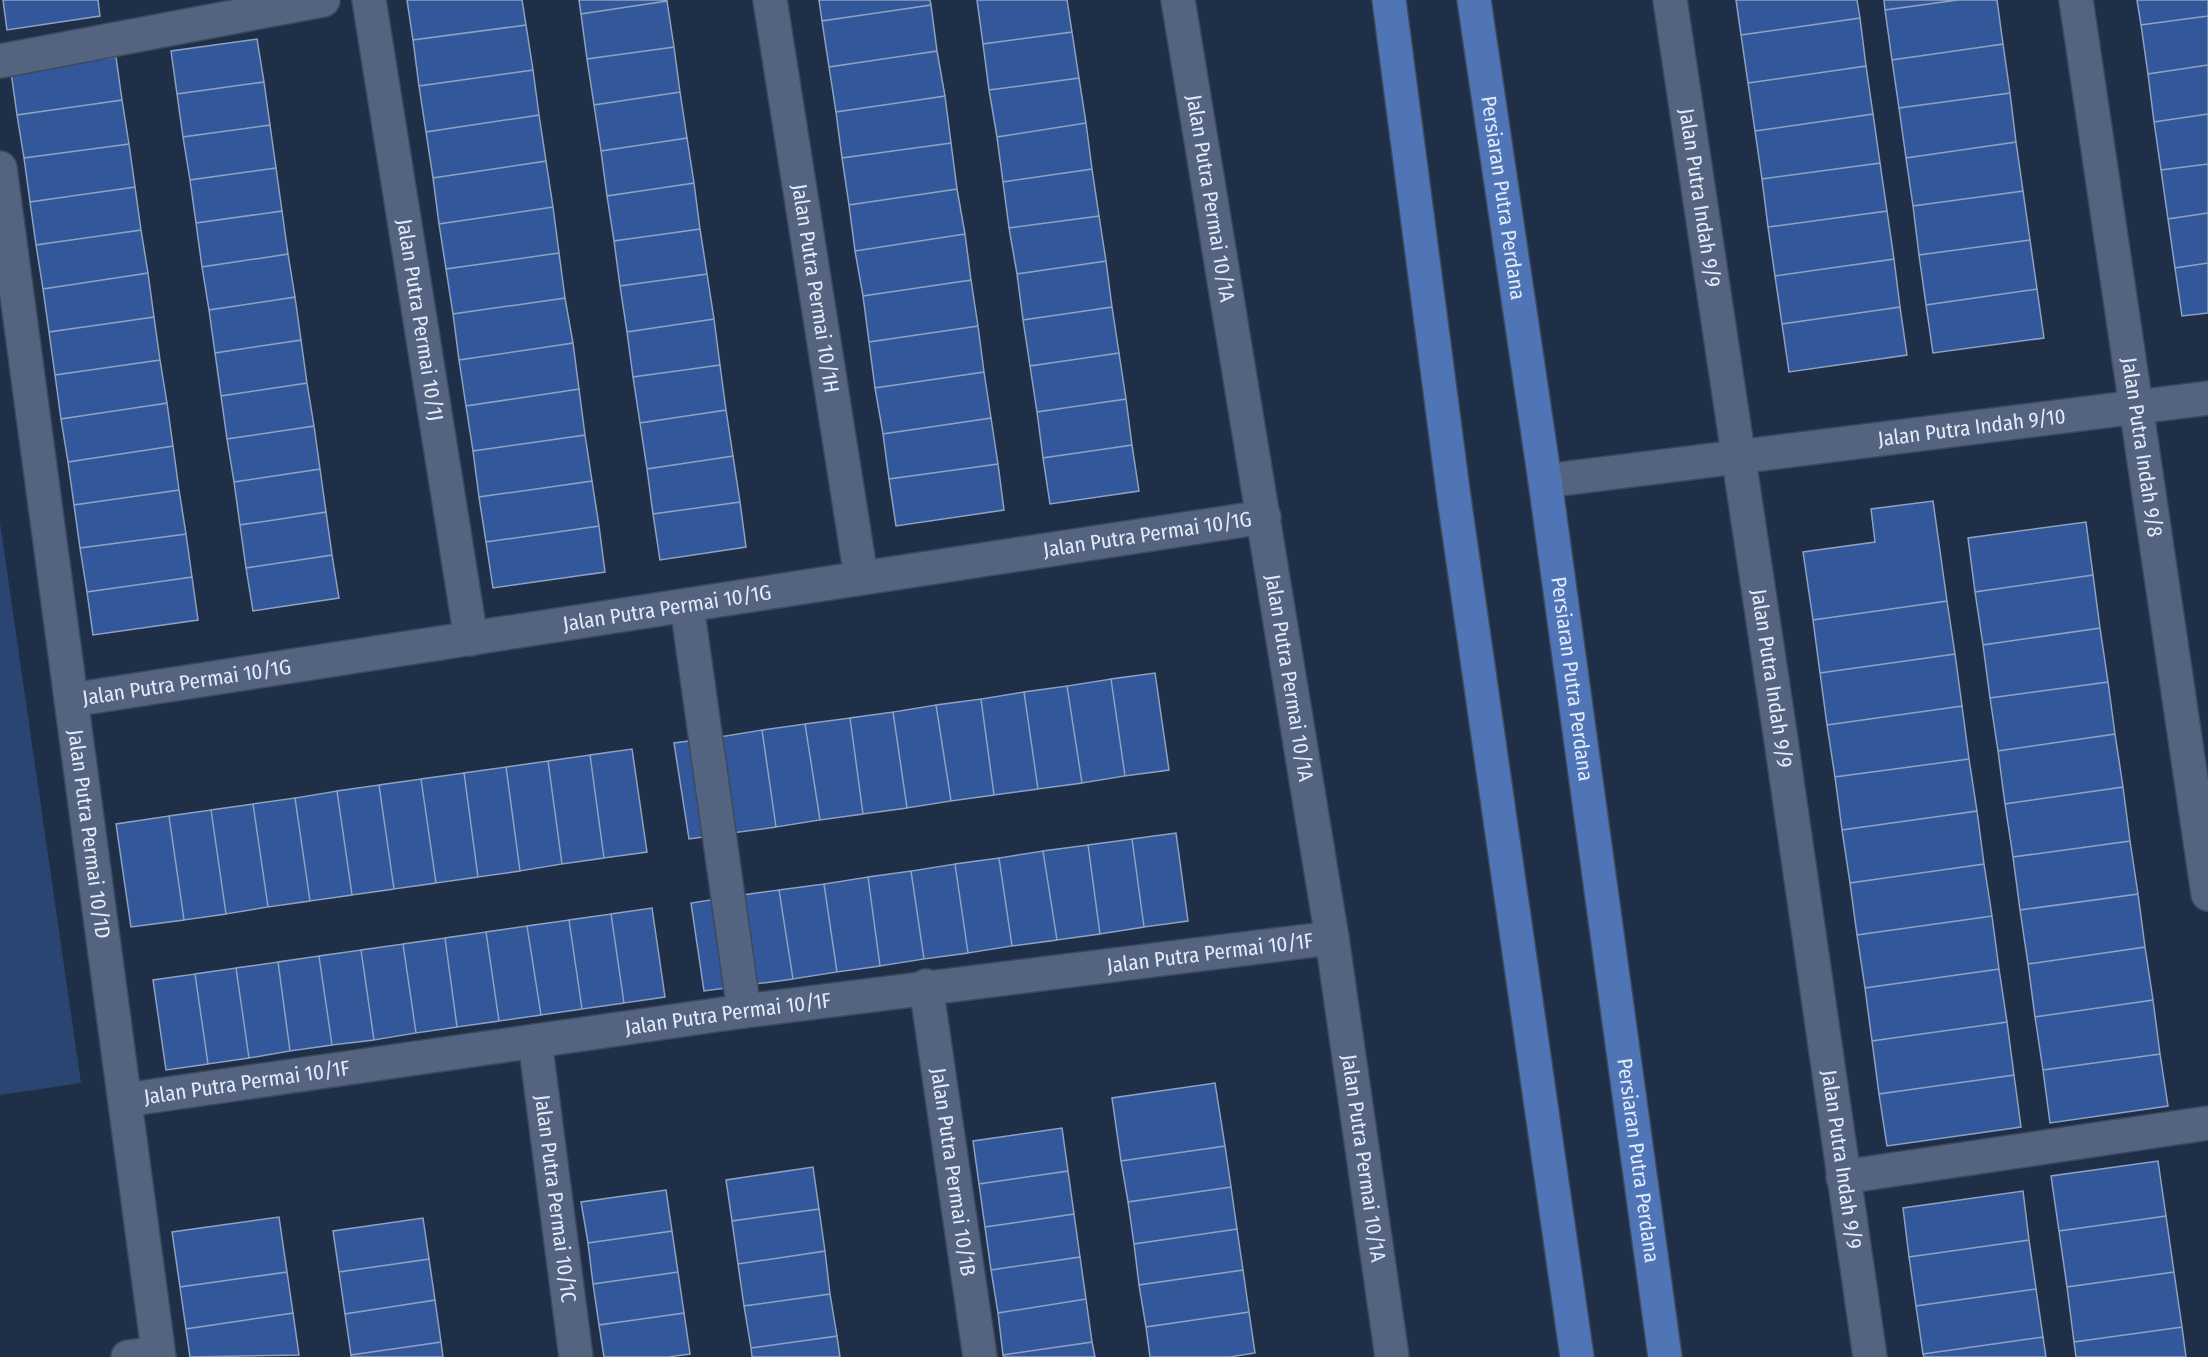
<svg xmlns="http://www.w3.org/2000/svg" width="2208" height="1357" viewBox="0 0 2208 1357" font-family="'Fira Sans Condensed',sans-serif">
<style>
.green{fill:#2b4572}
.building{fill:#32589b;stroke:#8fa1c0;stroke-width:1.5}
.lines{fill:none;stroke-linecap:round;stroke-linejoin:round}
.minor-casing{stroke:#3d495e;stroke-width:36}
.major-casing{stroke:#3d495e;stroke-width:36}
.minor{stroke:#546480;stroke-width:33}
.major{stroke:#4f75b7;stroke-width:33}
.labels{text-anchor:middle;stroke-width:6;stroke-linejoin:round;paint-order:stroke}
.street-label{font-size:21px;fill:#e1ebfb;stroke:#17253d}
</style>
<rect width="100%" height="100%" fill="#202f48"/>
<!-- green -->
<path class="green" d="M0,523L81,1083L0,1095Z"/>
<!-- building -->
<path class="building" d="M3,0H98L100,16L7,30Z
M407,0H522L526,25L413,40Z
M579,0H667V1L581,14Z
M819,0H930L931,5L822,21Z
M977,0H1067L1072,32L983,44Z
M1736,0H1857L1860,18L1741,35Z
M1884,0H1958L1885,10Z
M1958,0H1997L2003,44L1892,60L1885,10Z
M2137,0H2208V16L2141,25Z
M667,1L674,47L587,59L581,14Z
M931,5L937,51L829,67L822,21Z
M2208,16V65L2148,74L2141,25Z
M1860,18L1866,66L1748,83L1741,35Z
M526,25L533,70L419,86L413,40Z
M1072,32L1079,78L989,90L983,44Z
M257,39L264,82L177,94L171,51Z
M2003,44L2010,93L1899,108L1892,60Z
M674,47L680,92L594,105L587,59Z
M937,51L945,96L836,112L829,67Z
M116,57L122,100L17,115L11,72Z
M2208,65V114L2154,122L2148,74Z
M1866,66L1873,114L1755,131L1748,83Z
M533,70L539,115L426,132L419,86Z
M1079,78L1086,123L997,137L989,90Z
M264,82L270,125L183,137L177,94Z
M680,92L687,138L601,151L594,105Z
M2010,93L2016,142L1906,158L1899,108Z
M945,96L951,143L842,158L836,112Z
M122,100L129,144L24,158L17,115Z
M1873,114L1880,163L1762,179L1755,131Z
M2208,114V164L2161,170L2154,122Z
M539,115L546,161L433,178L426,132Z
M1086,123L1092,169L1003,182L997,137Z
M270,125L276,168L190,180L183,137Z
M687,138L694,183L607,196L601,151Z
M2016,142L2023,191L1913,206L1906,158Z
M951,143L957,189L849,205L842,158Z
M129,144L135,187L30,202L24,158Z
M546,161L553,207L439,224L433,178Z
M1880,163L1887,211L1768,227L1762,179Z
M2208,164V213L2168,219L2161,170Z
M276,168L282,211L196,223L190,180Z
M1092,169L1099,216L1009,228L1003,182Z
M694,183L700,229L614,241L607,196Z
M135,187L141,230L36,245L30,202Z
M957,189L965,234L855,251L849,205Z
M2023,191L2030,240L1919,255L1913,206Z
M553,207L559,253L446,269L439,224Z
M282,211L288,254L202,267L196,223Z
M1887,211L1894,259L1775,276L1768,227Z
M2208,213V263L2175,268L2168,219Z
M1099,216L1106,261L1017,274L1009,228Z
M700,229L707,274L620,286L614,241Z
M141,230L148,273L43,289L36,245Z
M965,234L971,280L863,296L855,251Z
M2030,240L2037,289L1926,305L1919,255Z
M559,253L565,298L453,314L446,269Z
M288,254L295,297L209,310L202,267Z
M1894,259L1900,307L1782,324L1775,276Z
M1106,261L1112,307L1023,320L1017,274Z
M2208,263V313L2182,316L2175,268Z
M148,273L154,317L49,332L43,289Z
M707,274L714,319L627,332L620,286Z
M971,280L978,326L869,342L863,296Z
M2037,289L2044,338L1933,353L1926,305Z
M295,297L301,340L215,353L209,310Z
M565,298L573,343L459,360L453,314Z
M1112,307L1119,353L1030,366L1023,320Z
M1900,307L1907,355L1789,372L1782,324Z
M154,317L160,360L55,375L49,332Z
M714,319L720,365L633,377L627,332Z
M978,326L984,372L875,388L869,342Z
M301,340L307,383L221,396L215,353Z
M573,343L579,389L466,406L459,360Z
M1119,353L1126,399L1037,412L1030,366Z
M160,360L167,403L61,419L55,375Z
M720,365L726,410L640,423L633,377Z
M984,372L991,418L883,434L875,388Z
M307,383L314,426L227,439L221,396Z
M579,389L585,435L473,451L466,406Z
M1126,399L1132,445L1043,458L1037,412Z
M167,403L173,446L68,462L61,419Z
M726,410L733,456L647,469L640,423Z
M991,418L998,464L889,479L883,434Z
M314,426L320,469L234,482L227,439Z
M585,435L592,481L479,497L473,451Z
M1132,445L1139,491L1050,504L1043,458Z
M173,446L179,490L74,505L68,462Z
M733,456L740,502L653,514L647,469Z
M998,464L1004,510L896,526L889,479Z
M320,469L326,512L240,525L234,482Z
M592,481L599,526L486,542L479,497Z
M179,490L186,534L80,548L74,505Z
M1933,501L1947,601L1813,620L1803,552L1875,542L1871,509Z
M740,502L746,547L660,560L653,514Z
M326,512L332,555L246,568L240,525Z
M2086,522L2093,575L1975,592L1968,538Z
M599,526L605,572L493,588L486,542Z
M186,534L192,577L87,592L80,548Z
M332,555L339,598L253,611L246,568Z
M2093,575L2100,628L1983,645L1975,592Z
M192,577L198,620L93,635L87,592Z
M1947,601L1955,654L1820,673L1813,620Z
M2100,628L2108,682L1990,698L1983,645Z
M1955,654L1962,706L1827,725L1820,673Z
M1155,673L1169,770L1125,776L1111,679Z
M1111,679L1125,776L1082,783L1067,686Z
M2108,682L2115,734L1998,751L1990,698Z
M1067,686L1082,783L1038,789L1024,692Z
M1024,692L1038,789L994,795L981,699Z
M981,699L994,795L951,801L936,705Z
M936,705L951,801L907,808L893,712Z
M1962,706L1969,759L1835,777L1827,725Z
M893,712L907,808L863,814L850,718Z
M850,718L863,814L820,820L805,724Z
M805,724L820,820L776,827L762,730Z
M762,730L776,827L732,833L719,737Z
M2115,734L2123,787L2005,804L1998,751Z
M719,737L732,833L689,839L674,743Z
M632,749L647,852L604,858L590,755Z
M590,755L604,858L562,864L548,761Z
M1969,759L1977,811L1842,830L1835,777Z
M548,761L562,864L520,871L506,767Z
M506,767L520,871L478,877L464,773Z
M464,773L478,877L436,883L421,779Z
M421,779L436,883L394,889L379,785Z
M379,785L394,889L352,895L337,791Z
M2123,787L2130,841L2013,857L2005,804Z
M337,791L352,895L310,901L295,798Z
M295,798L310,901L268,907L253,804Z
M253,804L268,907L226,914L211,810Z
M211,810L226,914L184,920L169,816Z
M1977,811L1984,864L1850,883L1842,830Z
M169,816L184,920L131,927L116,824Z
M1176,833L1188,921L1144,927L1132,839Z
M1132,839L1144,927L1100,934L1088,845Z
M2130,841L2138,894L2020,910L2013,857Z
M1088,845L1100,934L1057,940L1043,851Z
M1043,851L1057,940L1012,946L999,858Z
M999,858L1012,946L968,953L955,864Z
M955,864L968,953L924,959L911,871Z
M1984,864L1992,916L1857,935L1850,883Z
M911,871L924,959L880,966L868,877Z
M868,877L880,966L837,972L824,884Z
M824,884L837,972L793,979L779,890Z
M779,890L793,979L748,985L735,896Z
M2138,894L2145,947L2028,964L2020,910Z
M735,896L748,985L704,991L691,903Z
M652,908L665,997L624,1003L611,914Z
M611,914L624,1003L582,1009L569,920Z
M1992,916L1999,969L1865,988L1857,935Z
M569,920L582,1009L541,1015L527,926Z
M527,926L541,1015L499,1021L486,932Z
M486,932L499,1021L457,1027L445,938Z
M445,938L457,1027L416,1033L403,944Z
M403,944L416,1033L374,1040L361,950Z
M2145,947L2153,1000L2035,1017L2028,964Z
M361,950L374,1040L332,1045L319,956Z
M319,956L332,1045L290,1051L278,962Z
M278,962L290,1051L249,1058L236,968Z
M236,968L249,1058L208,1064L195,974Z
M1999,969L2007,1022L1872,1041L1865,988Z
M195,974L208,1064L166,1070L153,980Z
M2153,1000L2160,1054L2043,1070L2035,1017Z
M2007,1022L2014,1075L1879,1094L1872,1041Z
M2160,1054L2168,1106L2050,1123L2043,1070Z
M2014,1075L2021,1127L1887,1146L1879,1094Z
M1215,1083L1225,1146L1121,1161L1112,1098Z
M1062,1128L1068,1171L979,1184L973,1141Z
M1225,1146L1231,1187L1128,1202L1121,1161Z
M2158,1161L2166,1216L2059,1231L2051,1176Z
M813,1167L819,1209L732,1221L726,1180Z
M1068,1171L1074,1214L985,1227L979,1184Z
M1231,1187L1237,1229L1134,1244L1128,1202Z
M666,1190L672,1231L588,1243L581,1202Z
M2023,1191L2029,1240L1909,1257L1903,1208Z
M819,1209L825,1251L738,1264L732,1221Z
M1074,1214L1080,1257L991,1270L985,1227Z
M2166,1216L2174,1272L2067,1287L2059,1231Z
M279,1217L287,1272L180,1287L172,1232Z
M423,1218L429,1259L339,1272L333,1231Z
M1237,1229L1243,1270L1139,1285L1134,1244Z
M672,1231L678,1272L593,1284L588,1243Z
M2029,1240L2036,1289L1916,1306L1909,1257Z
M825,1251L830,1294L744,1306L738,1264Z
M1080,1257L1086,1299L998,1313L991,1270Z
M429,1259L435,1300L345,1314L339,1272Z
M1243,1270L1249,1312L1146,1327L1139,1285Z
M287,1272L293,1313L186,1329L180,1287Z
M678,1272L684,1313L599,1325L593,1284Z
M2174,1272L2182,1327L2074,1342L2067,1287Z
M2036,1289L2043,1337L1923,1354L1916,1306Z
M830,1294L837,1336L751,1348L744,1306Z
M1086,1299L1092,1342L1003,1355L998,1313Z
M435,1300L441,1342L351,1355L345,1314Z
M1249,1312L1255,1353L1230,1357H1150L1146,1327Z
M293,1313L299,1355L190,1357L186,1329Z
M684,1313L690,1354L668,1357H604L599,1325Z
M2182,1327L2186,1357H2076L2074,1342Z
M837,1336L840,1357H752L751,1348Z
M2043,1337L2046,1357H1924L1923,1354Z
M441,1342L443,1357H351V1355Z
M1092,1342L1095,1357H1004L1003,1355Z"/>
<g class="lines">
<defs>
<g id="minor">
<path id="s1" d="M369,0L471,639"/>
<path id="s2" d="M770,0L861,577"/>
<path id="s3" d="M1178,0L1332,938L1392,1357"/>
<path id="s4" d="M1670,0L1781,740L1870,1357"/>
<path id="s5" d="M2076,0L2208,894"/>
<path d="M0,61L323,0"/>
<path id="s6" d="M0,168L159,1357"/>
<path id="s7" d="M1545,481L2208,398"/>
<path d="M687,606L744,1011"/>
<path id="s8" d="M71,700C469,640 866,576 1264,517"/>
<path id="s9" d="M926,986L980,1357"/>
<path id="s10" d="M535,1041L576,1357"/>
<path id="s11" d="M125,1100L744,1011L1332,938"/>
<path d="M1843,1177L2208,1123"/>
<path d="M128,1357L158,1353"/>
</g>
<g id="major">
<path d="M1389,0L1454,498L1577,1357"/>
<path id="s12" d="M1474,0L1545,481L1665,1357"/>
</g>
</defs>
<!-- minor casing -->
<use href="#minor" class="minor-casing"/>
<!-- major casing -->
<use href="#major" class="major-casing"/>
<!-- minor -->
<use href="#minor" class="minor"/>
<!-- major -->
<use href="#major" class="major"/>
</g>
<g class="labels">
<!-- street labels -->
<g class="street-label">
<text dy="7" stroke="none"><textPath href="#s12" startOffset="200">Persiaran Putra Perdana</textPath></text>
<text dy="7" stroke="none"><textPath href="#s3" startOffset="201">Jalan Putra Permai 10/1A</textPath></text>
<text dy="7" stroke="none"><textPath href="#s4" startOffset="200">Jalan Putra Indah 9/9</textPath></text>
<text dy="7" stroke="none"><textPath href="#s2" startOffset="292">Jalan Putra Permai 10/1H</textPath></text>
<text dy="7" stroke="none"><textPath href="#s1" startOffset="324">Jalan Putra Permai 10/1J</textPath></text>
<text dy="7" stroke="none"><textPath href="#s7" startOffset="430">Jalan Putra Indah 9/10</textPath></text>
<text dy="7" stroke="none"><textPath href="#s5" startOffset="452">Jalan Putra Indah 9/8</textPath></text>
<text dy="7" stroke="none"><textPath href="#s8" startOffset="1089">Jalan Putra Permai 10/1G</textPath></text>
<text dy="7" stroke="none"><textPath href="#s8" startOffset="603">Jalan Putra Permai 10/1G</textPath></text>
<text dy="7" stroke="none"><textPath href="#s3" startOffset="687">Jalan Putra Permai 10/1A</textPath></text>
<text dy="7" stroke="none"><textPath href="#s12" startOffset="686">Persiaran Putra Perdana</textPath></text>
<text dy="7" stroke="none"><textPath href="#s4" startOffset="686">Jalan Putra Indah 9/9</textPath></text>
<text dy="7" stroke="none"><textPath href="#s8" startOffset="117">Jalan Putra Permai 10/1G</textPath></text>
<text dy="7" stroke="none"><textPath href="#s6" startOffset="672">Jalan Putra Permai 10/1D</textPath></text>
<text dy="7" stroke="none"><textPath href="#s11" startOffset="1095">Jalan Putra Permai 10/1F</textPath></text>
<text dy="7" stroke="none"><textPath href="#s11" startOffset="609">Jalan Putra Permai 10/1F</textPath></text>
<text dy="7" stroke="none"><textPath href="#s11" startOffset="123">Jalan Putra Permai 10/1F</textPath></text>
<text dy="7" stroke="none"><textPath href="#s3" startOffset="1173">Jalan Putra Permai 10/1A</textPath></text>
<text dy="7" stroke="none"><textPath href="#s4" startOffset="1172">Jalan Putra Indah 9/9</textPath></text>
<text dy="7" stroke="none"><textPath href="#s12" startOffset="1172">Persiaran Putra Perdana</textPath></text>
<text dy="7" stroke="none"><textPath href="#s9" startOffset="188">Jalan Putra Permai 10/1B</textPath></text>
<text dy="7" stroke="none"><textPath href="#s10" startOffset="159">Jalan Putra Permai 10/1C</textPath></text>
</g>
</g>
</svg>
